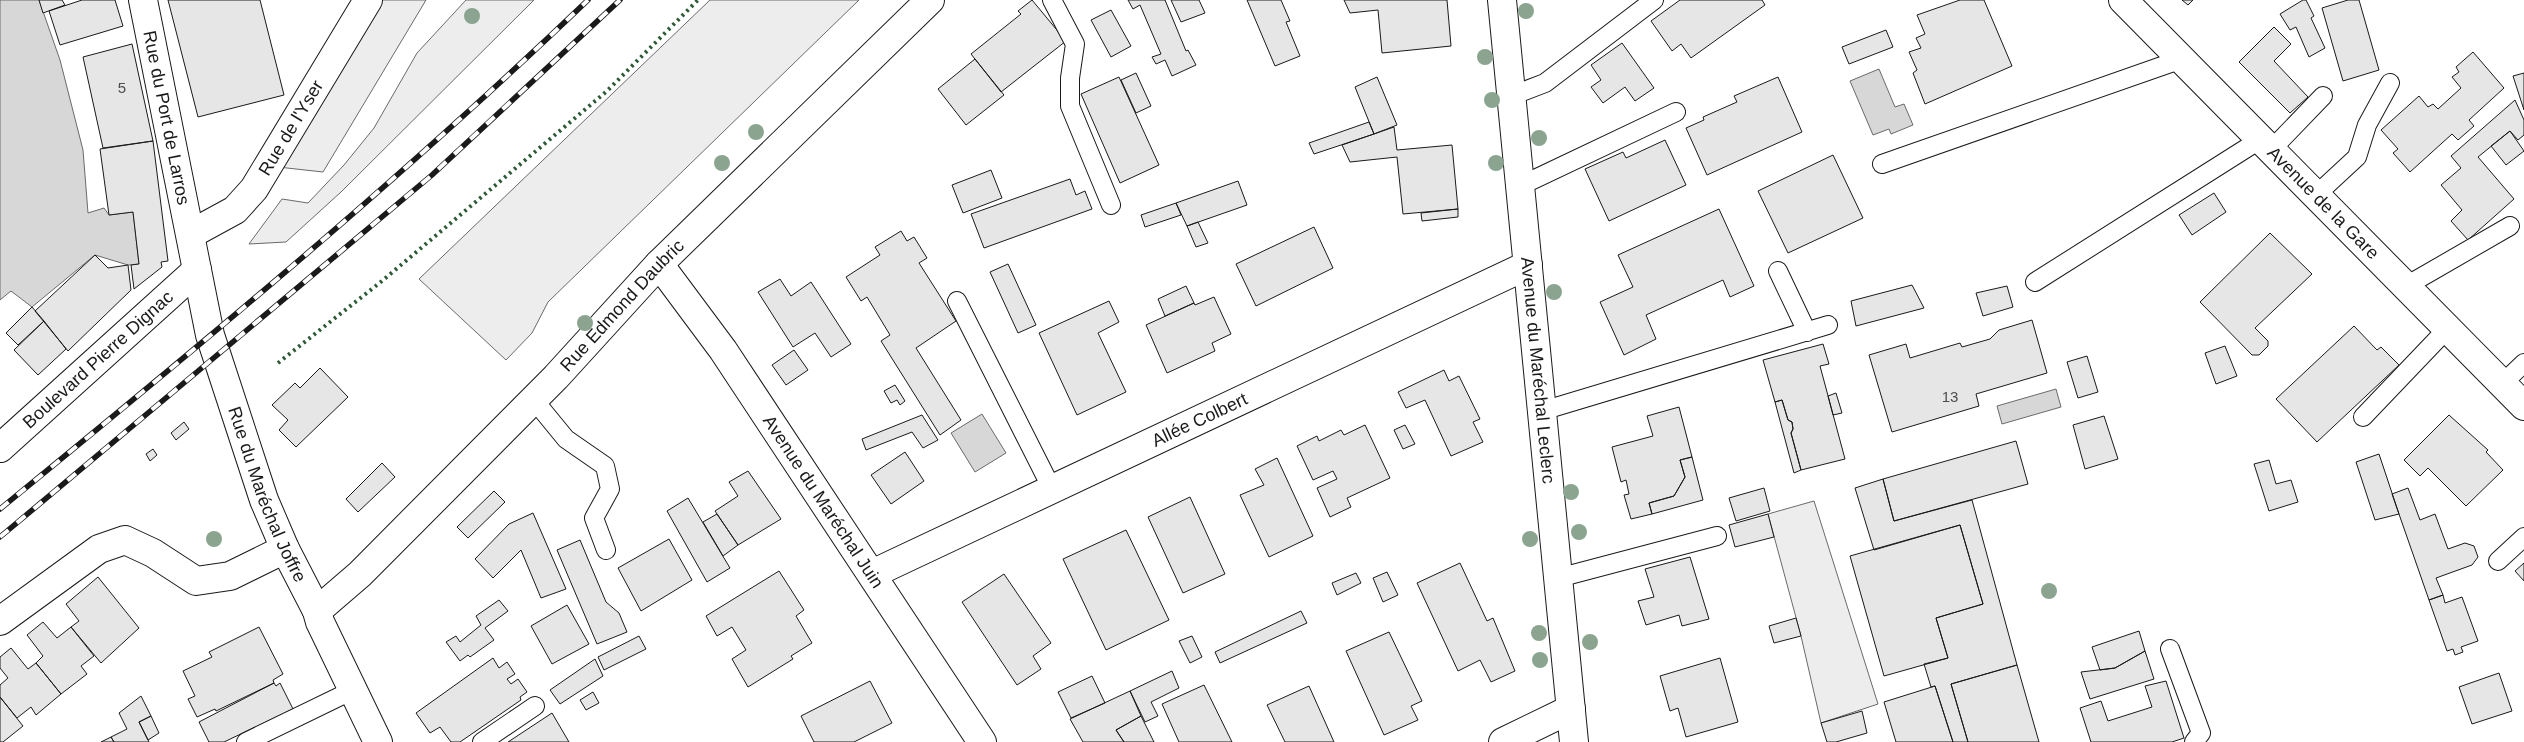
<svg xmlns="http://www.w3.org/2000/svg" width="2524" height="742" viewBox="0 0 2524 742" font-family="Arial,sans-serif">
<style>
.built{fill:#ededed;stroke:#6a6a6a}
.water{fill:#d7d7d7;stroke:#6a6a6a}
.building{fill:#e6e6e6;stroke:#1a1a1a}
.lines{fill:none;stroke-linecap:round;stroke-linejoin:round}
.service-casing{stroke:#1a1a1a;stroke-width:20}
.minor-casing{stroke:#1a1a1a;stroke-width:30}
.service{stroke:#fff;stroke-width:18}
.minor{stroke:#fff;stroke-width:28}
.rail-casing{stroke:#1a1a1a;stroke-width:5.5}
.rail{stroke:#fff;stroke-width:4;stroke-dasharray:11;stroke-linecap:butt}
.hedge{stroke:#2b5a34;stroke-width:4;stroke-dasharray:2.5 4;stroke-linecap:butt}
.tree{fill:#8aa48f}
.labels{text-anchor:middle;stroke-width:4;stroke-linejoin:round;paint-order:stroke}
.number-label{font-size:15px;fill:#4d4d4d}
.street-label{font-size:18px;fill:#1a1a1a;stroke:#fff}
</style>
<rect width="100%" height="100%" fill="#fff"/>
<!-- built -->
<path class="built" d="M368,0H426L323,172L269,166Z
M466,0H534L341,192L286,242L249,244L282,199L308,203L344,165L374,128L417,53Z
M710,0H859L548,302L532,333L506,360L419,279Z
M1814,501L1878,704L1821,723L1801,636L1768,514Z"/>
<!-- water -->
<path class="water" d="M0,0H39L60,60L83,150L88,213L104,208L109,215L133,212L139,264L128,265L95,255L32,307L11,291L0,300Z
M1879,69L1895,107L1904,104L1913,125L1891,134L1889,129L1873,135L1850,81Z
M2056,389L2061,407L2002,424L1997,406Z
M982,414L1006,453L975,472L951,433Z"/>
<!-- building -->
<path class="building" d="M39,0H62L65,5L43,13Z
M82,0H115L123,26L60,45L49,11Z
M168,0H260L284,95L198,117Z
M1032,0L1066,41L1001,92L971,54L1021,14L1018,11Z
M1128,0H1165L1186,51L1188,50L1196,65L1172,76L1165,60L1156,64L1152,57L1161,54L1140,5L1133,9Z
M1171,0H1199L1205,13L1181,22Z
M1247,0H1281L1290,21L1286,22L1300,56L1275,66Z
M1344,0H1447L1451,46L1382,53L1378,10L1350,13Z
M1680,0H1762L1765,5L1691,58L1681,44L1672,51L1651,21Z
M1960,0H1984L2012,66L1925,104L1913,73L1917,70L1909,52L1921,48L1916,38L1925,34L1917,15Z
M2182,0H2193L2188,5Z
M2303,0H2306L2314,16L2311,18L2325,48L2309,57L2296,27L2290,30L2280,14Z
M2348,0H2359L2379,70L2343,81L2322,8Z
M1111,10L1131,46L1111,57L1091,20Z
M2274,27L2291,44L2274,61L2308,97L2290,113L2239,62Z
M1886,30L1893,47L1849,64L1842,47Z
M1622,43L1654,88L1635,101L1625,87L1603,103L1591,87L1601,80L1591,65Z
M132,44L153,141L103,148L83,57Z
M2473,52L2504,88L2469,120L2474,126L2458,140L2452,134L2410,172L2393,153L2398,149L2381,130L2419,96L2428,107L2433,104L2438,109L2461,88L2452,77L2459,72L2456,67Z
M975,59L1004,95L966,125L938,89Z
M1136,73L1151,106L1136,113L1121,80Z
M2524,73V110L2513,76Z
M1119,77L1159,165L1120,183L1081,94Z
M1377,77L1397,125L1374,134L1355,87Z
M1778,77L1802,132L1707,175L1686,128L1704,120L1703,117L1737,102L1734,96Z
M2515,100L2524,120V135L2518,140L2510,131L2478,157L2514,199L2468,240L2451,221L2462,210L2441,185L2461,168L2451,156Z
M1369,122L1374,134L1314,154L1309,143Z
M1394,127L1397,150L1452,145L1458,209L1403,214L1397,157L1350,162L1342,145Z
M2510,131L2524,151L2506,165L2491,146Z
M1665,140L1686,185L1609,221L1585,169L1623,152L1626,158Z
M153,141L168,261L161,262L162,267L134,289L131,265L139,264L133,212L109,215L100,149Z
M1833,155L1863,218L1788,253L1758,191Z
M991,170L1002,198L963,213L952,185Z
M1070,179L1076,195L1085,191L1092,209L984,248L971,214Z
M1238,181L1247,205L1187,226L1176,203Z
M2214,193L2226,212L2192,235L2179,215Z
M1176,203L1181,215L1145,227L1141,215Z
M1458,209V217L1422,221L1421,213Z
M1719,209L1754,286L1730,297L1723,280L1646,315L1656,339L1624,355L1600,302L1633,287L1618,255Z
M1198,222L1208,243L1196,247L1187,226Z
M1314,227L1333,268L1256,306L1236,264Z
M901,231L907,241L914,237L927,258L919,263L956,321L916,348L961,420L940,435L881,341L890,335L867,297L861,301L846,277L880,255L875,247Z
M2270,233L2312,274L2255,328L2268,341V346L2259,355H2252L2200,302Z
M95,255L108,268L128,265L131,290L68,351L35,311Z
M1008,264L1036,325L1018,333L990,272Z
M780,279L791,296L811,282L851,344L831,357L815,333L793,347L758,292Z
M1912,285L1924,308L1856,326L1851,301Z
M1186,286L1194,303L1165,316L1158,299Z
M2007,286L2013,307L1983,316L1976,293Z
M1214,297L1231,334L1212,343L1215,351L1167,373L1146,325L1194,303L1195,305Z
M1109,301L1119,322L1098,333L1126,392L1077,415L1039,333Z
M32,307L44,321L18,345L6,333Z
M2032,320L2047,373L1976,394L1979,406L1892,432L1869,355L1906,344L1910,358L1960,343L1962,347L1990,339L1999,330Z
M44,321L66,349L38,375L14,350Z
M2354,326L2377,350L2381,347L2399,365L2317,442L2276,399Z
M1823,344L1829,364L1820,366L1845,459L1801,470L1791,433L1793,429L1792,422L1788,420L1782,400L1775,402L1763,360Z
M2225,346L2237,376L2216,384L2205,353Z
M794,350L808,370L786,385L772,365Z
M2087,356L2098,392L2078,398L2067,362Z
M320,368L348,397L296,447L279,430L288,420L272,405L295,383L300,388Z
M1444,370L1449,381L1459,376L1480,419L1473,422L1483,442L1451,456L1425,400L1406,408L1398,392Z
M895,385L905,401L900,405L897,400L891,403L884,391Z
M1836,393L1842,413L1833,415L1828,396Z
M1782,400L1788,420L1792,422L1793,429L1791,433L1801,470L1794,473L1775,402Z
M1679,407L1692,457L1680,460L1685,477L1674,496L1649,503L1652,514L1631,519L1624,495L1629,494L1626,480L1621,482L1612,447L1653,436L1647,416Z
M922,415L938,440L923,448L912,432L866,450L862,439Z
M2449,415L2488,450L2486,452L2503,470L2466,506L2428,468L2420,476L2404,460Z
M2104,416L2118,459L2085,469L2073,425Z
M184,422L189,429L176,440L171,433Z
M1365,425L1390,478L1347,498L1351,507L1330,517L1317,488L1337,479L1333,471L1313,480L1297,446L1317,436L1319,441L1341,430L1344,435Z
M1405,425L1415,444L1403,449L1394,430Z
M2016,441L2028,484L1894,521L1883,479Z
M153,449L157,455L150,461L146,454Z
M905,452L924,481L891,504L871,475Z
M2379,454L2399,514L2375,520L2356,462Z
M1692,457L1703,500L1652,514L1649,503L1674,496L1685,477L1680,460Z
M1277,458L1313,536L1269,557L1240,495L1264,485L1255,469Z
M2269,460L2276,484L2291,480L2298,502L2269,511L2254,464Z
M382,463L395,477L358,512L346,499Z
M748,471L781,519L738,545L715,511L738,496L729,482Z
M1883,479L1894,521L1972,500L2017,665L1951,684L1968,742H1953L1935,686L1931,687L1924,664L1948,658L1936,618L1983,604L1960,525L1874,550L1855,488Z
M1764,488L1770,511L1736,521L1729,498Z
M2408,488L2420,520L2435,514L2448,549L2465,543L2474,546L2478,557L2472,565L2436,578L2443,595L2429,600L2392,494Z
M494,491L505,502L468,538L457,527Z
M1190,497L1225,574L1183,593L1148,517Z
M688,498L730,568L707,582L667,511Z
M533,513L566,589L541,598L521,550L493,578L475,559L509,524Z
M717,514L738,545L723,556L703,522Z
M1768,514L1774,537L1735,547L1729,525Z
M1960,525L1983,604L1936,618L1948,658L1884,676L1850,556Z
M1126,530L1169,620L1106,650L1063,559Z
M669,539L692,580L641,611L618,568Z
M580,540L606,602L619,613L627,632L597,644L557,550Z
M1690,557L1709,619L1682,626L1679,615L1646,625L1638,601L1654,597L1645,569Z
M1460,563L1487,621L1493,618L1515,671L1491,682L1480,660L1458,671L1417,583Z
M2524,563V581L2515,571Z
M779,571L804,610L796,616L812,643L791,656L793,659L748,687L732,659L746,650L732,627L717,636L706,616Z
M1387,572L1398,595L1383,602L1373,578Z
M1356,573L1361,583L1337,595L1332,583Z
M1004,574L1051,643L1033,656L1041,669L1017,685L962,602Z
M98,577L139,628L101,663L71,627L79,621L66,604Z
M2443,595L2445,603L2462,597L2478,641L2461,647L2463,652L2455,655L2453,649L2447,651L2429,600Z
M499,600L508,611L485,628L494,640L470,657L468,655L460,661L446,642L456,636L460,642L481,625L476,616Z
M567,605L589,644L552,664L531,626Z
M1301,611L1307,623L1220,663L1215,652Z
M1796,618L1801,636L1774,643L1769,626Z
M43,622L57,638L71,627L94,656L81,666L87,674L61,694L36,663L43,656L27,635Z
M259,627L283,674L273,680L274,683L216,711L215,709L197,717L188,699L195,696L183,671L212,657L209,652Z
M2139,631L2145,651L2115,668L2100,670L2092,647Z
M1389,632L1422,701L1411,706L1418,720L1384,735L1346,651Z
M639,636L646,649L604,670L598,657Z
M1192,636L1202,657L1190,663L1179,641Z
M11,648L28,669L36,663L61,694L36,715L31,707L17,718L0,697V685L8,678L0,668V657Z
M2145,651L2154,679L2090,699L2081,672L2115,668Z
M493,658L499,668L507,662L515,674L507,679L511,684L518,679L527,692L520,697L521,700L460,742H451L440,727L430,733L416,713Z
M1720,658L1738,722L1686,737L1678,708L1670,711L1660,676Z
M595,659L603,676L560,704L550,690Z
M2017,665L2039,742H1968L1951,684Z
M1172,671L1179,688L1151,702L1158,716L1145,722L1130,691Z
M2499,673L2512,711L2472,724L2459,687Z
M1092,676L1105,703L1071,718L1058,692Z
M870,681L892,723L854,742H814L801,716Z
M2166,681L2184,738L2172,742H2091L2080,708L2101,701L2108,721L2152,707L2145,686Z
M274,683L276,686L280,683L293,709L224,742H209L199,722Z
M1204,685L1232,742H1179L1162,704Z
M1309,686L1334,742H1285L1267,705Z
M1935,686L1953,742H1896L1884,702Z
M1130,691L1141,716L1116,730L1124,742H1083L1070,719Z
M593,692L599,703L586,710L580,700Z
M141,696L151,716L139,722L149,742H114L111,737L127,729L119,713Z
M0,697L23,726L3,742H0Z
M1862,711L1867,733L1836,742H1827L1821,723Z
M552,713L569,742H508Z
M151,716L159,733L148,740L139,722Z
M1141,716L1154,742H1124L1116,730Z
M111,737L114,742H101Z"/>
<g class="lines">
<defs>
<path id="service" d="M1052,0L1075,44L1070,78V106L1111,205
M1511,96L1545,83L1654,0
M2271,150L2323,96
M1882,164L2182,59
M1520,186L1676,112
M2316,195L2357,157L2367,125L2390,83
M1778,271L1807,332
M2035,282L2261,139
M2406,286L2510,226
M957,301L1052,489
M2502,384L2524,363
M534,400L566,439L605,466L610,489L594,518L606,550
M1542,411L1828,325
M2363,417L2448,328
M2498,561L2524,537
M1558,578L1717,536
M2170,649L2201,733L2194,742
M246,742L353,690
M482,742L535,706"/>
<g id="minor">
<path id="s1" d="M143,0L210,335L264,500L285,549L317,611L320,622L378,742"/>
<path id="s2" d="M1502,0L1574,742"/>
<path id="s3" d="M2123,0L2524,406"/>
<path id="s4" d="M191,234L235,210L254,189L368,0"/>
<path id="s5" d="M659,264L723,350L982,742"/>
<path id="s6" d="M0,448L197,270"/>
<path id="s7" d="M872,574L1528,265"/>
<path id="s8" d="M317,611L360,574L556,377L659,264L930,0"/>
<path d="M0,621L99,549L125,540L153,553L196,581L230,576L285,549"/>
<path d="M1503,742L1571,709"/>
</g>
</defs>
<!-- service casing -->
<use href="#service" class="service-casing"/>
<!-- minor casing -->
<use href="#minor" class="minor-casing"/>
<!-- service -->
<use href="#service" class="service"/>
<!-- minor -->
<use href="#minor" class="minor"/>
<defs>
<path id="rail" d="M0,509C201,345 401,179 588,0
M0,537L432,175L620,0"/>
</defs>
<!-- rail casing -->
<use href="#rail" class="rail-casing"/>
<!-- rail -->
<use href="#rail" class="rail"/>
<!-- hedge -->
<path class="hedge" d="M278,363L382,281L607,91L698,0"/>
</g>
<!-- trees -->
<g class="tree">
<circle cx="1526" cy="11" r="8"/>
<circle cx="472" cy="16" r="8"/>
<circle cx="1485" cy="57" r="8"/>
<circle cx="1492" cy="100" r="8"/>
<circle cx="756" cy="132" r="8"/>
<circle cx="1539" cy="138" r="8"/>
<circle cx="722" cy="163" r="8"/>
<circle cx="1496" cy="163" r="8"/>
<circle cx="1554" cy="292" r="8"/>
<circle cx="585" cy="323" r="8"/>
<circle cx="1571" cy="492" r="8"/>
<circle cx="1579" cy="532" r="8"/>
<circle cx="214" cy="539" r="8"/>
<circle cx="1530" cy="539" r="8"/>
<circle cx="2049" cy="591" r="8"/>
<circle cx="1539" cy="633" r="8"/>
<circle cx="1590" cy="642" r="8"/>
<circle cx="1540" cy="660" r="8"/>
</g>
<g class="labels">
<!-- number labels -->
<g class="number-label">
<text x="122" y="93">5</text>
<text x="1950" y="402">13</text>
</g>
<!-- street labels -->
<g class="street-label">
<text dy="6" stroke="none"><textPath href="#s1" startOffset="120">Rue du Port de Larros</textPath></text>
<text dy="6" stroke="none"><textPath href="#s4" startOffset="150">Rue de l'Yser</textPath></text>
<text dy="6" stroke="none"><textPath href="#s3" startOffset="285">Avenue de la Gare</textPath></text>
<text dy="6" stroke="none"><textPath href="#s8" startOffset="432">Rue Edmond Daubric</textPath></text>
<text dy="6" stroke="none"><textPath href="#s6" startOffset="132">Boulevard Pierre Dignac</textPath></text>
<text dy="6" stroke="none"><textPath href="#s2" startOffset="372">Avenue du Maréchal Leclerc</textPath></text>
<text dy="6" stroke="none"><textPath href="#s7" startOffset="362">Allée Colbert</textPath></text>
<text dy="6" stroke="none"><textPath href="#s1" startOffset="511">Rue du Maréchal Joffre</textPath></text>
<text dy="6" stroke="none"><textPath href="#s5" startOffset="289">Avenue du Maréchal Juin</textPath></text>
</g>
</g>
</svg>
